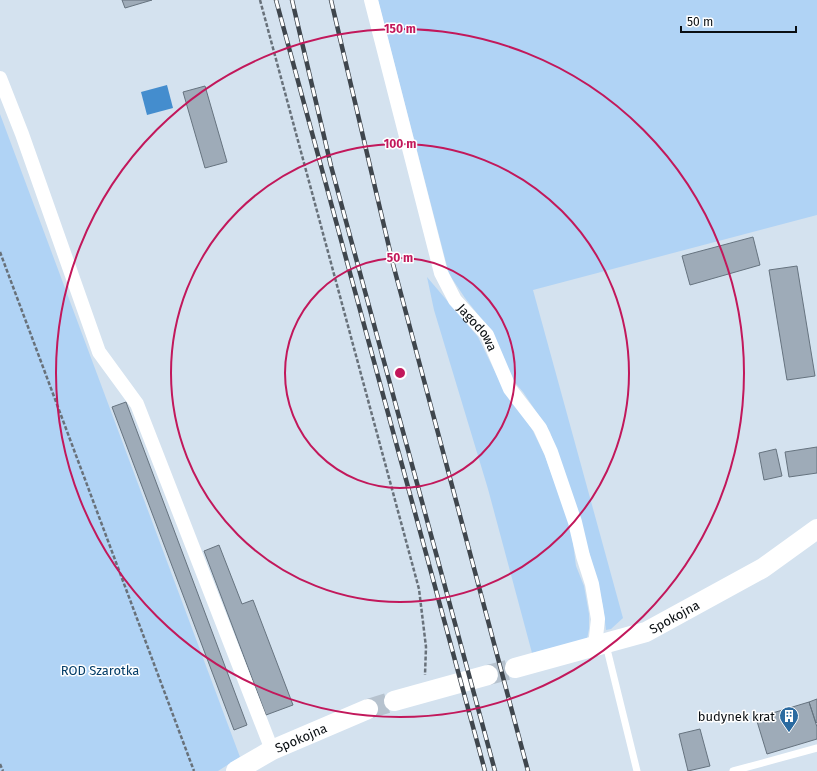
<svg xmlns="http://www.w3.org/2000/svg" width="817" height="771" viewBox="0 0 817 771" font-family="'Fira Sans',sans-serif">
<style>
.green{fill:#b0d3f5}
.water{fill:#448dce}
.building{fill:#9eabb8;stroke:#66737f}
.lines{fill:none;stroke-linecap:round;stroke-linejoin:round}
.secondary-tunnel{stroke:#b6c2ce;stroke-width:20;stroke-dasharray:20 10;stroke-linecap:butt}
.path{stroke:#68717a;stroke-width:2.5;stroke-dasharray:4 2;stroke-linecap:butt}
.lane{stroke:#fff;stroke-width:7}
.street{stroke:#fff;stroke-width:14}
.secondary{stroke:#fff;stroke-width:20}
.rail-casing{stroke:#3f464d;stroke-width:4.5}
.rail{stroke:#fff;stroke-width:3;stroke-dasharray:9;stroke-linecap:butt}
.ring{fill:none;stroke:#c2185b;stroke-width:2}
.labels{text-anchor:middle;stroke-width:3;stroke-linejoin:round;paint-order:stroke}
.street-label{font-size:13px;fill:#0a0f13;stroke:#fff}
.park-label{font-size:13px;fill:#053e69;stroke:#fff}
.poi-label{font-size:13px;fill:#0a0f13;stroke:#fff;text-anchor:end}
.centre{fill:#c2185b;stroke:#fff;stroke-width:2}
.ring-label{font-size:12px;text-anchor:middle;font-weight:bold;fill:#c2185b;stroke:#fff;stroke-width:3;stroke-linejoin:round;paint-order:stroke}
</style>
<rect width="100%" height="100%" fill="#d4e2ef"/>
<!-- green -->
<path class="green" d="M378,0H817V215L533,290L623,618L611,629L606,630L603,606L590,556L550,432L523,392L512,379L494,335L465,298L449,274Z
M0,114L240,757L218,771H0Z
M427,277L478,337L501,384L532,429L545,456L571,528L576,566L584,586L589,614V629L587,639L532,653L488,489L434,310Z"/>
<!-- water -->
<path class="water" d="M167,85L173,108L147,115L141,92Z"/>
<!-- building -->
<path class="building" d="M122,0H152L125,8Z
M205,86L227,162L205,168L183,92Z
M753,237L760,265L690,285L682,256Z
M797,266L815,376L787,380L769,270Z
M126,402L247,725L234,730L112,407Z
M817,447V473L789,477L785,452Z
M776,449L782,476L764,480L759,453Z
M219,545L242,604L253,600L293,705L266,715L204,551Z
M817,699V722L816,723L809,702Z
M809,702L817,727V739L767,754L756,718Z
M700,729L710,766L688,771L679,734Z"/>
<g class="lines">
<!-- secondary-tunnel -->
<path class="secondary-tunnel" d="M488,675L515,668
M368,709L394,701"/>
<!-- path -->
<path class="path" d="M260,0L419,589L426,647L425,675
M0,252L194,771
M0,764L3,771"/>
<!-- lane -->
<path class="lane" d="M606,645L637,771
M733,771L817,748"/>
<!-- street -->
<g class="street">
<path id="s1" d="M371,0L441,273L455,300L487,335L510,389L540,428L551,452L575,522L583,556L592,584L598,619L595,646"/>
<path d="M0,78L22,134L99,352L137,404L272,750"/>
</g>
<!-- secondary -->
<g class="secondary">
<path id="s2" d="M515,668L646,632L763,568L817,529"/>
<path d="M394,701L488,675"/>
<path id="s3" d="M236,771L272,750L368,709"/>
</g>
<defs>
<path id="rail" d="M276,0L485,771
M292,0L331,166L495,771
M331,0L393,264L528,771"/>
</defs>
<!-- rail casing -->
<use href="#rail" class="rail-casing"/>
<!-- rail -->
<use href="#rail" class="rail"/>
</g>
<!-- distance rings -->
<g class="ring">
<circle cx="400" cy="373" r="115"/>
<circle cx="400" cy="373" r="229"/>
<circle cx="400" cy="373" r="344"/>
</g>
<!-- icons -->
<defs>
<symbol id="building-pin" viewBox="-11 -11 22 30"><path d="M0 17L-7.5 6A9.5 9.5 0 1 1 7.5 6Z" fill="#2a6aa0" stroke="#fff"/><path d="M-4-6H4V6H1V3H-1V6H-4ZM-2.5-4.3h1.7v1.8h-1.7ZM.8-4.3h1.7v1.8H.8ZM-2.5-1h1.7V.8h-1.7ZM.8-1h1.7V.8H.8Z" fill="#fff"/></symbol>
</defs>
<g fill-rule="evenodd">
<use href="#building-pin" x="778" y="705" width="22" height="30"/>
</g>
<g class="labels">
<!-- street labels -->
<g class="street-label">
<text dy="5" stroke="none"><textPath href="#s1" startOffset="348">Jagodowa</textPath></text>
<text dy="5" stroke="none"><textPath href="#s2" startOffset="168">Spokojna</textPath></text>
<text dy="5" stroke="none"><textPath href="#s3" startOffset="73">Spokojna</textPath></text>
</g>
<!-- park labels -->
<g class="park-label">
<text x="100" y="675">ROD Szarotka</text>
</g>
<!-- poi labels -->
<g class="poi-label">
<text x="775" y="721">budynek krat</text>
</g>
</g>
<circle cx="400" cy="373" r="6" class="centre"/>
<g class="ring-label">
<text x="400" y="33">150 m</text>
<text x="400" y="148">100 m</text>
<text x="400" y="262">50 m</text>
</g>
<!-- scale -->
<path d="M681 26v6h115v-6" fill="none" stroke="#0a0f13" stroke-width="2"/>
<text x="687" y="26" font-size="12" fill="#0a0f13" stroke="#ffffff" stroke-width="3" paint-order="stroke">50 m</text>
</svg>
